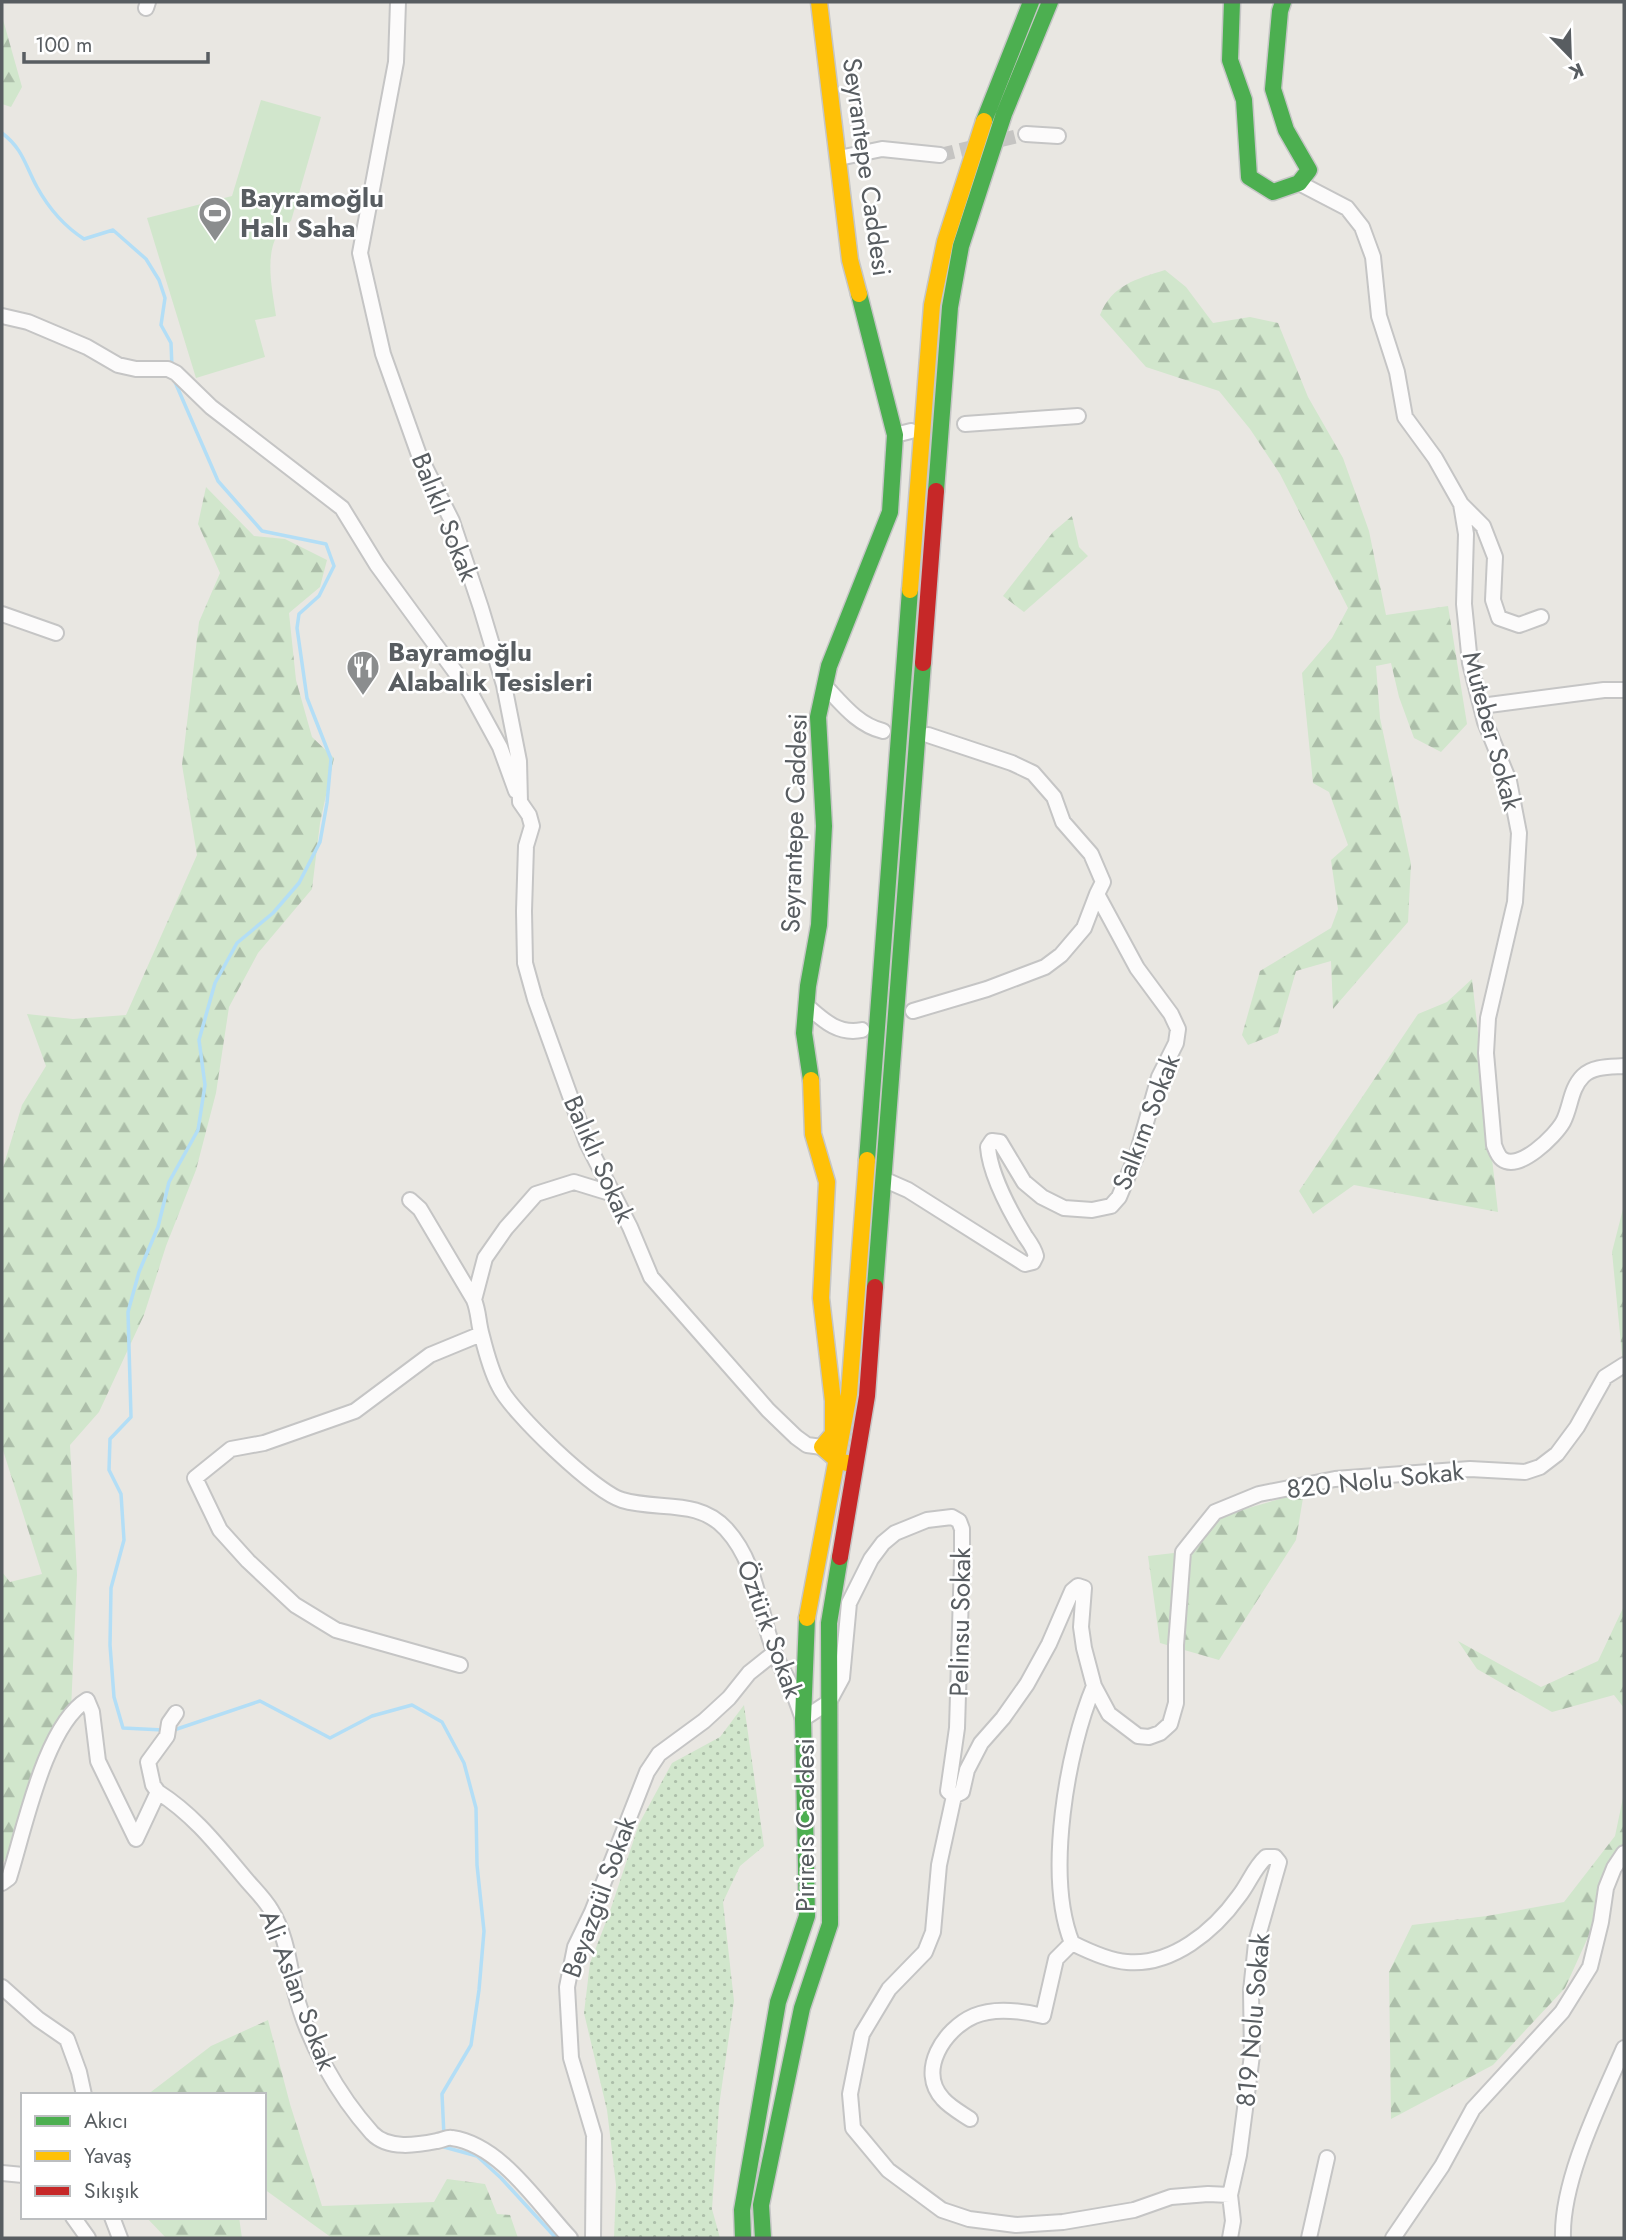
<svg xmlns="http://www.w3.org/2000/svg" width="1626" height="2240" viewBox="0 0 1626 2240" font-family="Jost,sans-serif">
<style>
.grass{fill:#d1e6cc}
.forest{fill:url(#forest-firs)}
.garden{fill:url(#garden-dots)}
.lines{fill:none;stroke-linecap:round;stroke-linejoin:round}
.stream{stroke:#b3def6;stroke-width:3.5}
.street-tunnel{stroke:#c5c4c2;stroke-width:14;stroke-dasharray:14 7;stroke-linecap:butt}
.street-casing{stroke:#c5c5c5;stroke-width:18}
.fast-casing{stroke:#c6c6c6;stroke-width:19}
.slow-casing{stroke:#c6c6c6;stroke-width:19}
.jam-casing{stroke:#c6c6c6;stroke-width:19}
.street{stroke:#fcfbfb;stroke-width:14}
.fast{stroke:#4caf50;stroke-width:16}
.slow{stroke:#ffc107;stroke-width:16}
.jam{stroke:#c62828;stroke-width:16}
.labels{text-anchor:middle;stroke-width:5;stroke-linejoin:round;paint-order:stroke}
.street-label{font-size:26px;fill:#585d61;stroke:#fff}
.poi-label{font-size:26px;font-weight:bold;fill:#585d61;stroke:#fff;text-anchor:start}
</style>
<defs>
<pattern id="forest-firs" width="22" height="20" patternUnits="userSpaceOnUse" patternTransform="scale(1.75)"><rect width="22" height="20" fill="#d1e6cc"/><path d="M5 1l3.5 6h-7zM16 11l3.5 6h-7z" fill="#acbea9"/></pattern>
<pattern id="garden-dots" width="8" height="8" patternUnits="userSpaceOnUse" patternTransform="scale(1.75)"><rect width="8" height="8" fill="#d1e6cc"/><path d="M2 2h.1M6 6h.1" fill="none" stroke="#acbea9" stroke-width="1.8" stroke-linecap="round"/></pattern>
</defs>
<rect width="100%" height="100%" fill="#e9e7e2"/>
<!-- grass -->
<path class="grass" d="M261,100L321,117L291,221C260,240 272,286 276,316L255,320L265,357L196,378L147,218L232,196Z"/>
<!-- forest -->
<path class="forest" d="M2,16L22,87L11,107L2,104Z
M1165,270L1186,287L1213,323L1250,317L1278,323L1308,397L1343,458L1369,531L1386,615L1448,606L1467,724L1441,752L1414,738L1399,697L1391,663L1376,666L1380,718L1411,864L1408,922L1333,1009L1331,961L1296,971L1278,1033L1248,1045L1242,1035L1260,971L1331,928L1338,909L1331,860L1348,845L1329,792L1313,783L1302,673L1332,638L1348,608L1280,474L1250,429L1219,391L1146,367L1100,315C1112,285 1136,279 1165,270Z
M206,487L254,536L285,539L327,560L320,587L289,613L296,680L312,737L334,758L320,823L312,889L258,953L229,1007L216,1093L196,1170L166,1246L144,1315L99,1412L70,1445L77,1575L71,1710L25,1827L2,1864V1572L10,1582L42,1574L2,1447V1171L22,1105L46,1066L27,1014L73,1019L126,1015L197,855L182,765L199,622L220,573L198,524Z
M1072,516L1079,547L1088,556L1024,612L1003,596L1053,532Z
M1472,979L1498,1212L1354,1185L1313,1214L1299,1191L1418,1014L1447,1002Z
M1624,1205V1375L1612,1252Z
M1624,1451V1708L1614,1695L1552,1712L1477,1669L1458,1641L1541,1687L1598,1661L1623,1608Z
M1304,1492L1296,1540L1219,1660L1160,1643L1148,1556L1191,1551L1217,1517Z
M1624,1793V1866L1618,1871L1565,1988L1493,2065L1391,2119L1389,1972L1412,1925L1487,1916L1564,1902L1615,1836Z
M268,2020L290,2104L322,2206L434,2202L447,2179L485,2184L497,2214L510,2215L518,2238H332L264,2189V2095H147L211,2046Z
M146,2217H239L242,2238H166Z"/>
<!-- garden -->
<path class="garden" d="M744,1705L764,1846L740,1866L723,1902L734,2001L719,2106L712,2209L720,2238H614L616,2185L607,2110L584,2013L590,1963L609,1914L639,1824L672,1763L720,1737Z"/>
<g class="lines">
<!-- stream -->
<path class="stream" d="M2,133C23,149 25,165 37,187C48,207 64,226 84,239L113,230L146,259L159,280L165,298L161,325L171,343L172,368
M163,1730L123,1728L114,1697L110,1645L111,1588L124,1540L121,1494L109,1470L110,1439L131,1417L128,1312L139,1272L158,1227L169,1182L198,1130L205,1085L199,1040L215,983L237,943L273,913L299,883L320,842L327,803L331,759L307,698L297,628L299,614L319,596L334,566L326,544L262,531L218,481L172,375
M171,1731L260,1701L330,1738L372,1716L412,1705L442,1722L464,1763L476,1808L477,1865L484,1931L479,1990L471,2045L442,2094L444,2136
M444,2144V2147L477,2156L501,2178L556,2238"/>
<!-- street-tunnel -->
<path class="street-tunnel" d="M940,155L1026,134"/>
<defs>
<path id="street" d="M398,2L396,62L360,253L383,354L419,455L452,521L481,608L504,685L519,761L520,802L529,815L532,826L526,846L524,911L525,963L535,999L587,1143L630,1227L651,1277L768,1410L796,1437L807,1445L822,1447
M146,8L148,2
M1026,134L1058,136
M839,158L882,149L940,155
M1299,183L1347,208L1362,227L1373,257L1379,316L1397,372L1405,417L1435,458L1461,504L1466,534L1464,604L1470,663L1485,722L1509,781L1519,833L1515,902L1488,1018L1486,1053L1494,1145C1496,1150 1498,1156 1502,1159C1519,1172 1555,1136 1563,1122C1571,1107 1570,1089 1583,1076C1593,1066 1610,1067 1624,1066
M2,316L28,322L87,347L118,365L136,369H168L176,373L211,407L342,508L377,565L470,692L500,747L516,791
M965,424L1078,416
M895,435L911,431
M1461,504L1483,526L1495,557L1493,600L1499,618L1519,625L1541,617
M2,614L56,633
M825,686C842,704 858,725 883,731
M1481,706L1604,690H1624
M928,735L1012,763L1033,773L1054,797L1063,822L1091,854L1103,882L1097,894
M806,1005C823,1020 838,1035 862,1030
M883,1179L908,1190L1025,1264L1033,1262L1036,1256C1034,1248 1030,1243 1025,1236C1011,1213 990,1174 988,1147L992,1141L1000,1142L1024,1182L1042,1197L1064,1208L1092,1210L1111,1206L1119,1197L1137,1154L1159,1077L1176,1043L1178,1029L1171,1014L1137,968L1097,894L1084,928L1061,955L1045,967L987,989L913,1011
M410,1200L420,1209L474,1300C479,1312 478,1323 482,1336C486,1352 491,1371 499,1386C511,1412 595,1492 622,1500C658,1511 698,1498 726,1529C758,1564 758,1609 774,1651C777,1661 783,1670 788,1680C794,1692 798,1706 803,1719L829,1702L842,1678L849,1603L871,1559L883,1543L895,1533L927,1520L952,1517L959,1521L962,1529V1560L957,1728L948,1791L954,1796
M474,1300L485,1258L506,1228L536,1194L574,1182L613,1194
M460,1665L336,1630L295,1605L248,1561L220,1530L195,1478L231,1449L264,1443L355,1411L430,1355L481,1334
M1094,1686C1067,1750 1045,1876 1072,1943C1088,1951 1109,1961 1127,1962C1172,1966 1214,1931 1239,1896C1249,1883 1254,1868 1266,1857H1275L1279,1862L1256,1943L1251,1991L1252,2055L1239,2155L1230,2195L1233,2221L1230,2238
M158,1792L153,1785L148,1762L167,1736L169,1723L176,1713
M954,1796L962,1792L967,1770L981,1743L1003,1718L1027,1684L1049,1644L1072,1591L1078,1586L1084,1588L1081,1627L1084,1648L1094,1686L1109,1714L1138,1736L1149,1737L1160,1733L1170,1724L1176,1703V1645L1183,1552L1215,1512L1259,1494L1335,1479L1470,1469L1525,1472L1540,1467L1557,1454L1577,1427L1605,1377L1624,1365
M954,1796L939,1865L933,1932L925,1952L889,1989L862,2034L850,2094L853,2128L888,2170L942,2210L969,2219L1016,2225L1063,2222L1134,2210L1171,2197L1208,2194L1230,2195
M2,1883L9,1878C24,1831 45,1725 87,1700L92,1712L98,1761L136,1839L158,1792C194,1815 217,1845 244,1877C253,1888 264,1898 271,1910C286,1934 289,1963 295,1991C307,2041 338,2095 372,2133C388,2150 417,2145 437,2141C443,2140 447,2137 452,2138C501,2145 538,2204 570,2238
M2,1987L38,2019L67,2039L79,2072L84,2095
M970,2119C961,2113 950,2107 943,2099C917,2071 944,2029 974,2016C995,2007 1022,2011 1043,2016L1056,1959L1072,1943
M2,2173L23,2175
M73,2217L88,2238
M112,2217L120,2238
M593,2238L594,2135L571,2058L567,1987L575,1947L592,1912L647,1772L659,1754L704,1721L729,1698L749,1673L774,1653
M1309,2238L1327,2158
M1393,2238L1442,2166L1473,2109L1562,2012L1590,1967L1601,1922L1606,1888L1614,1868L1624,1853
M1563,2238C1561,2180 1601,2101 1624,2048"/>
<path id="fast" d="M1232,2L1230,60L1244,100L1249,177L1273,192L1299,183L1309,170L1286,130L1273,89L1280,11L1283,2
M984,121L1031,2
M936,491L950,307L961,246L1004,114L1050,2
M811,1080L804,1033L808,986L819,925L824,826L818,717L829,666L890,512L895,435L859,294
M867,1160L910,590
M875,1287L923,663
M743,2238L742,2210L778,2002L807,1916L803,1719L807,1618
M763,2238L761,2205L802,2008L830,1924L829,1623L840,1557"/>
<path id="slow" d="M819,2L850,260L859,294
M910,590L932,305L945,242L984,121
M811,1080L813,1134L827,1182L821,1298L833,1401V1434L822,1447L838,1461L847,1463
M807,1618L849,1394L867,1160"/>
<path id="jam" d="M923,663L936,491
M840,1557L867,1396L875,1287"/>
</defs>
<!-- street casing -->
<use href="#street" class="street-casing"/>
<!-- fast casing -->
<use href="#fast" class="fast-casing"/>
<!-- slow casing -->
<use href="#slow" class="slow-casing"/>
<!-- jam casing -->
<use href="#jam" class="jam-casing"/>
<!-- street -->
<use href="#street" class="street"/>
<!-- fast -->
<use href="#fast" class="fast"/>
<!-- slow -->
<use href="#slow" class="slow"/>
<!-- jam -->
<use href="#jam" class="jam"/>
</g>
<!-- icons -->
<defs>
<symbol id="stadium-pin" viewBox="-11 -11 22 30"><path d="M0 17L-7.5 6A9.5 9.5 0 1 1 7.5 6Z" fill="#8b8d8e" stroke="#fff"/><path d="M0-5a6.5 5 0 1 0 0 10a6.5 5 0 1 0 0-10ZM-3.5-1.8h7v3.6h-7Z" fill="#fff"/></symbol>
<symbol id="restaurant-pin" viewBox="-11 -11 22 30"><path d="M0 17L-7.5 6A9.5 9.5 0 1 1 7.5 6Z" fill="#8b8d8e" stroke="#fff"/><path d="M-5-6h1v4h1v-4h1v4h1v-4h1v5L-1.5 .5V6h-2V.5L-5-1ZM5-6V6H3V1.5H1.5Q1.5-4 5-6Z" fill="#fff"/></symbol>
</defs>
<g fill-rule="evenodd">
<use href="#stadium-pin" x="196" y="194" width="38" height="52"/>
<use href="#restaurant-pin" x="344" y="648" width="38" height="52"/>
</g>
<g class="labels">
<!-- street labels -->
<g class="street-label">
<text transform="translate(867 167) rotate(82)" y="9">Seyrantepe Caddesi</text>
<text transform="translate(445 517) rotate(68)" y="9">Balıklı Sokak</text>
<text transform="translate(1492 731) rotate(75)" y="9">Muteber Sokak</text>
<text transform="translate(794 823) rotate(-88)" y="9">Seyrantepe Caddesi</text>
<text transform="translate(1146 1122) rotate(-69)" y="9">Salkım Sokak</text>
<text transform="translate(599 1159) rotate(66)" y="9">Balıklı Sokak</text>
<text transform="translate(1375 1480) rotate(-6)" y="9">820 Nolu Sokak</text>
<text transform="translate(960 1622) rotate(-89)" y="9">Pelinsu Sokak</text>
<text transform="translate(770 1629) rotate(70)" y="9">Öztürk Sokak</text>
<text transform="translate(805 1825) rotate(-90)" y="9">Pirireis Caddesi</text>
<text transform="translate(599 1897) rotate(-70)" y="9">Beyazgül Sokak</text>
<text transform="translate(298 1990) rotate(69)" y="9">Ali Aslan Sokak</text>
<text transform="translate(1253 2020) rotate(-85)" y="9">819 Nolu Sokak</text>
</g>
<!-- poi labels -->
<g class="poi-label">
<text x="240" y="207">Bayramoğlu<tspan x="240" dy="30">Halı Saha</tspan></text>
<text x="388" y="661">Bayramoğlu<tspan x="388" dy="30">Alabalık Tesisleri</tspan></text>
</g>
</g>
<!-- border -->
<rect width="1626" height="2240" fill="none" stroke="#585d61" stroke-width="7"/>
<!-- legend -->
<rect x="21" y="2093" width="245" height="126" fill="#ffffff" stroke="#bcbec0" stroke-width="2"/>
<rect x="35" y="2116" width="35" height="10" fill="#4caf50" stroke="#bcbec0" stroke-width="2"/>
<text x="84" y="2128" font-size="21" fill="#585d61">Akıcı</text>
<rect x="35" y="2151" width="35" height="10" fill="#ffc107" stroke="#bcbec0" stroke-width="2"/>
<text x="84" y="2163" font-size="21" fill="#585d61">Yavaş</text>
<rect x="35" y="2186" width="35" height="10" fill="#c62828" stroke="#bcbec0" stroke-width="2"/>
<text x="84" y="2198" font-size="21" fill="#585d61">Sıkışık</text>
<!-- north arrow -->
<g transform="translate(1570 56) rotate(157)" stroke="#ffffff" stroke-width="5" paint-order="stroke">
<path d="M0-5L12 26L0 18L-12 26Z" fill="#585d61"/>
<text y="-10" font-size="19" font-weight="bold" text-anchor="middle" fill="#585d61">K</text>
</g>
<!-- scale -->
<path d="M24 52v10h184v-10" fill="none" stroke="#585d61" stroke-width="3.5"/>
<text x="35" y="52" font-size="21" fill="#585d61" stroke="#ffffff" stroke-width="5" paint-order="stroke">100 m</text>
</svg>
